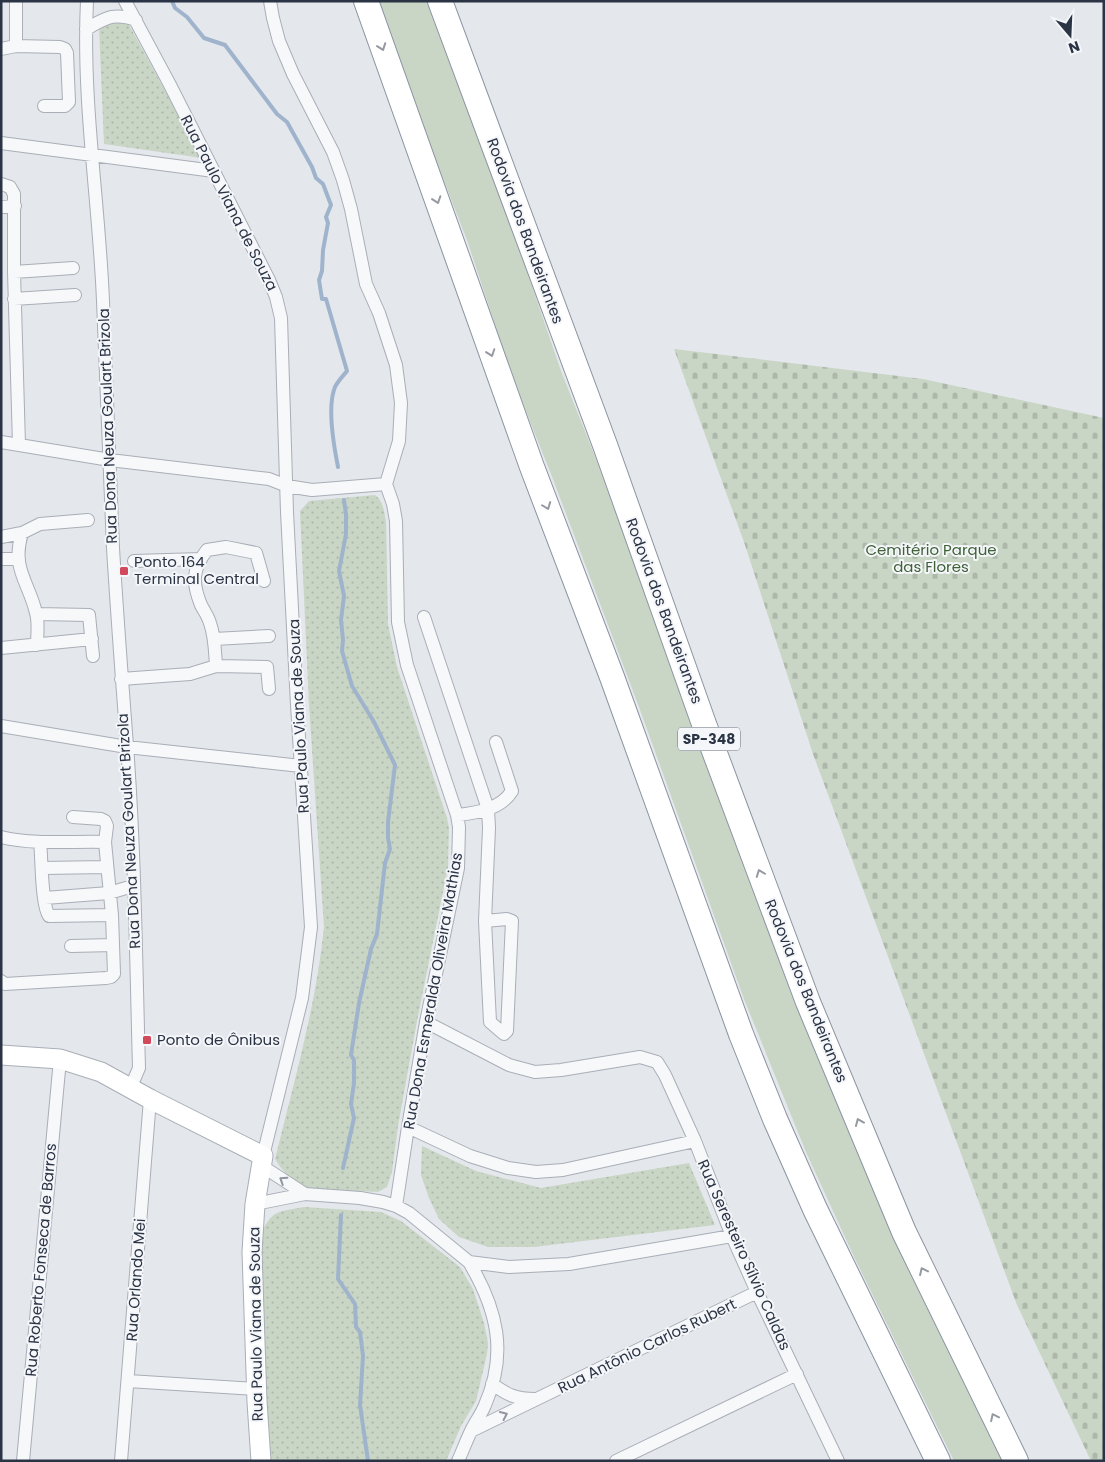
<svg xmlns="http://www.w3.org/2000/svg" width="1105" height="1462" viewBox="0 0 1105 1462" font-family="Poppins,sans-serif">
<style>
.green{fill:#c9d6c5}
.cemetery{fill:url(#cemetery-stones)}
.park{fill:url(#park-dots)}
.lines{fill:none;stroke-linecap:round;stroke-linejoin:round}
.stream{stroke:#9fb4cc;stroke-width:4}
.street-casing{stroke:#a9aeb7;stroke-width:14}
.secondary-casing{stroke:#a9aeb7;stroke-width:21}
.highway-casing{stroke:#8b94a3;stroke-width:26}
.street{stroke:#f7f8fa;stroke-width:12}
.secondary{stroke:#fff;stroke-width:19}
.highway{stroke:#fff;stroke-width:24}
.oneway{stroke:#959aa2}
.oneway2{stroke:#9196a0}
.poi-dot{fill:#d1495b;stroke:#f4f6f9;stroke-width:2}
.labels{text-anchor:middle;stroke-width:4;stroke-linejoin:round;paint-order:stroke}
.shield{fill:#f4f6f9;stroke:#676e7b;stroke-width:1}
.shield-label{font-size:14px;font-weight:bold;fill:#2b3445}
.street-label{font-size:15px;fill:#2b3445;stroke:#f4f6f9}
.park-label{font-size:15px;fill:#3f6138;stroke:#f4f6f9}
.poi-label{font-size:15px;fill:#2b3445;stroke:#f4f6f9;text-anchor:start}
</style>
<defs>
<pattern id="cemetery-stones" width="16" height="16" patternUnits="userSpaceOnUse" patternTransform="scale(1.25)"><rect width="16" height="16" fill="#c9d6c5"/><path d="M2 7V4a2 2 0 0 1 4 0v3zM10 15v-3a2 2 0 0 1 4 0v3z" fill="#adb8ab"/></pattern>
<pattern id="park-dots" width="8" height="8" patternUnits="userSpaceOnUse" patternTransform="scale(1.25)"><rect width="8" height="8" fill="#c9d6c5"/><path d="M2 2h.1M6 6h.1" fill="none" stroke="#adb8ab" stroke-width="1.8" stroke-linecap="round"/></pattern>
</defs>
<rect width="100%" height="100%" fill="#e4e7ec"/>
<!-- green -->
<path class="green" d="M378,1H428L510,222L561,371L598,464L787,982L849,1132L895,1237L1004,1461H954L855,1259L806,1152L744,999L639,707L551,474L513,379L467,240L417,112Z"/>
<!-- cemetery -->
<path class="cemetery" d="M674,349L923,379L1104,418V1461H1091L1017,1305L813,754L744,542Z"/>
<!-- park -->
<path class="park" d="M110,21L129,25L202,158L104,144L99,27Z
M375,495C384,502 384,512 386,522L388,624L397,667L447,818L449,828L448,867L417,1021L398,1126L392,1172L387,1187L378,1192C364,1191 317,1192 306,1188C293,1182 282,1171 275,1159C294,1082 316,1006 324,927L309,705L300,511L309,501Z
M422,1146L476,1171L541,1188L689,1163L715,1225L534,1247H488L459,1237L439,1219L429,1198L421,1175Z
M304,1207L381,1212L401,1221L460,1267L473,1289L484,1323L488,1343L487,1354L476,1401L461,1426L446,1461H268L265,1401L261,1234C272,1209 279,1212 304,1207Z"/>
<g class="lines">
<!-- stream -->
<path class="stream" d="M172,1L175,8L187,17L204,38L225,45L277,114L287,122L312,167L316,178L323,184L331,205L326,217L328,223L323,250L322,271L319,280L322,299H326L347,371C343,376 338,381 335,387C327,406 334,447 338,467
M343,1168L354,1118L351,1104L354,1083V1060L351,1055L359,1003L371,949L377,934L385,863L390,849L388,838V822L395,765L374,722L352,686L342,651L343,640L341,620L344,596L339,571L346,534V514L344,500
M341,1215L338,1279L355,1304L356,1327L360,1332L363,1356L360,1405L368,1461"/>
<defs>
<path id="street" d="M16,1V46
M87,1C82,102 99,201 103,301C107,383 109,466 113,548C117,614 122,680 127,746C135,853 136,961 139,1068L130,1089
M125,1L169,83L269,280L276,297L281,318L287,512L297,705L311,927L302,998L263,1156
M270,1L273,18L279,41L293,74L333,152L343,180L351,209L366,284L379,313L396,365L401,403L399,441L386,484L393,504L396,521L398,622L407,665L457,815L459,827L458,868L426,1022L408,1127L396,1206
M86,29C106,18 113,12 136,20
M1,49L16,46L60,47L65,49L67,53L69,102L65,106H44
M1,143L214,171
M1,184L10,187L14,194V272L19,445
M1,207L15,206
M14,272L73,268
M14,299L75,295
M1,442L110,460L269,479L287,486L312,490L386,484
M1,537L22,533
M1,559H19
M134,561L201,559
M37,614L89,615L93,656
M424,617L488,809L489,828L485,921L490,1022L504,1034L507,1031L512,921L507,919L485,921
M214,639L269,636
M37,645C37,635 39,623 36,613C29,582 11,569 22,533L40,524L88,520
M1,648L92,639
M216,666C215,651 215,637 210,623C208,616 204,611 201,605C192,583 192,569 207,550L226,547L256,553L264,581
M121,679L190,674L216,666L267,667L269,689
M1,726L127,747L301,766
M457,815C477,813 501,809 512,791L496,742
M1,837C35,845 71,841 105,842
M40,842C42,858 41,904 49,916L112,915
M42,868L107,867
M45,898L109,893L133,886
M71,946L113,945
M1,981L5,984L106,978L111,977L114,974L112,915L105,842L107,826L105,821L101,819L73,817
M426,1022L509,1065L535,1072L561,1070L640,1057L657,1062L665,1075L695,1141L732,1236L757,1292L838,1461
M408,1127L470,1156L508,1168L536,1172L563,1170L695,1141
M262,1166L305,1194
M255,1204L305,1194L360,1198L383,1202L396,1206L409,1213L469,1262L509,1267L569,1264L732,1236
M128,1381L256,1389
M492,1384C508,1395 515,1399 535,1399
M471,1431L757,1292
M23,1461L60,1059
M121,1461L150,1099
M458,1461C463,1450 467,1439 472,1429C476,1421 482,1413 485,1405C508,1353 497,1309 469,1262
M616,1461L797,1374"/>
<path id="secondary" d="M1,1055L60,1059L101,1072L150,1099L263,1156L255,1204L252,1252L257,1402L261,1461"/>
<path id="highway" d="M366,1L532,467L612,677L741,1034L775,1119L815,1209L938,1461
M440,1L605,445L704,724L808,1002L904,1232L1016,1461"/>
</defs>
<!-- street casing -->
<use href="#street" class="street-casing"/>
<!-- secondary casing -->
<use href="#secondary" class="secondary-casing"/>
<!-- highway casing -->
<use href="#highway" class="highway-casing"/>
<!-- street -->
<use href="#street" class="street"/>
<!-- secondary -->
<use href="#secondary" class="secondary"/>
<!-- highway -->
<use href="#highway" class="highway"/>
</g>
<!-- one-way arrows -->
<defs><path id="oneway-chevron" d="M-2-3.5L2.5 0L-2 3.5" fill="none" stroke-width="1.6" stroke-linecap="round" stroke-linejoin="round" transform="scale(1.25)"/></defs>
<g class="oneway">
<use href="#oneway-chevron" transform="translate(382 47) rotate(70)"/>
<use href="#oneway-chevron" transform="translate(437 200) rotate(71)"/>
<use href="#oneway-chevron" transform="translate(491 353) rotate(71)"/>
<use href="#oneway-chevron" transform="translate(547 506) rotate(69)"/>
<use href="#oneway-chevron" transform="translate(760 873) rotate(-111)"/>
<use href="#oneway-chevron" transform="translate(859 1122) rotate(-113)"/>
<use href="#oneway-chevron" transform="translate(923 1271) rotate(-115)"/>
<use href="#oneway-chevron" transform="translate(994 1417) rotate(-116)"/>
</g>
<g class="oneway2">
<use href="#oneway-chevron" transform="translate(283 1180) rotate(-147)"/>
<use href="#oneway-chevron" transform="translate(504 1415) rotate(-25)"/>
</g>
<!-- markers -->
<g class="poi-dot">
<rect x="119" y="566" width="10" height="10" rx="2.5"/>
<rect x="142" y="1035" width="10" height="10" rx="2.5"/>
</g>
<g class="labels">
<!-- shield labels -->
<rect class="shield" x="678" y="727.5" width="62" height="23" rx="4"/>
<g class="shield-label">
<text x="709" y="744">SP-348</text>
</g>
<!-- street labels -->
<g class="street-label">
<text transform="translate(229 203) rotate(63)" y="5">Rua Paulo Viana de Souza</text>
<text transform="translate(525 231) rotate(70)" y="5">Rodovia dos Bandeirantes</text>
<text transform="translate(108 426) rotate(-92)" y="5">Rua Dona Neuza Goulart Brizola</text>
<text transform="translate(664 611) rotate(70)" y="5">Rodovia dos Bandeirantes</text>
<text transform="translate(299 716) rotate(-93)" y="5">Rua Paulo Viana de Souza</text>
<text transform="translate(129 831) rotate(-93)" y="5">Rua Dona Neuza Goulart Brizola</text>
<text transform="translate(433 991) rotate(-80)" y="5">Rua Dona Esmeralda Oliveira Mathias</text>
<text transform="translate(806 991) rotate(68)" y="5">Rodovia dos Bandeirantes</text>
<text transform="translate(744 1255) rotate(66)" y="5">Rua Seresteiro Sílvio Caldas</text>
<text transform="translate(41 1260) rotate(-85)" y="5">Rua Roberto Fonseca de Barros</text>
<text transform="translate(136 1280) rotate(-86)" y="5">Rua Orlando Mei</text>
<text transform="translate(256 1324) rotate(-91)" y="5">Rua Paulo Viana de Souza</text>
<text transform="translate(647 1346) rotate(-26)" y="5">Rua Antônio Carlos Rubert</text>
</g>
<!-- park labels -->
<g class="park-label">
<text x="931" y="555">Cemitério Parque<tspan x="931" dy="17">das Flores</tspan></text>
</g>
<!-- poi labels -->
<g class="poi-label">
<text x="134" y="567">Ponto 164<tspan x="134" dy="17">Terminal Central</tspan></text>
<text x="157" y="1045">Ponto de Ônibus</text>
</g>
</g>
<!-- border -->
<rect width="1105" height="1462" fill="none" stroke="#2b3445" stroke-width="5"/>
<!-- north arrow -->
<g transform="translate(1070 35) rotate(161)" stroke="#f4f6f9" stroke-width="4" paint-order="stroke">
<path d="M0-4L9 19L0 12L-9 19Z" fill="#2b3445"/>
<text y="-8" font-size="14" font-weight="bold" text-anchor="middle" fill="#2b3445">N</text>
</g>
</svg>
